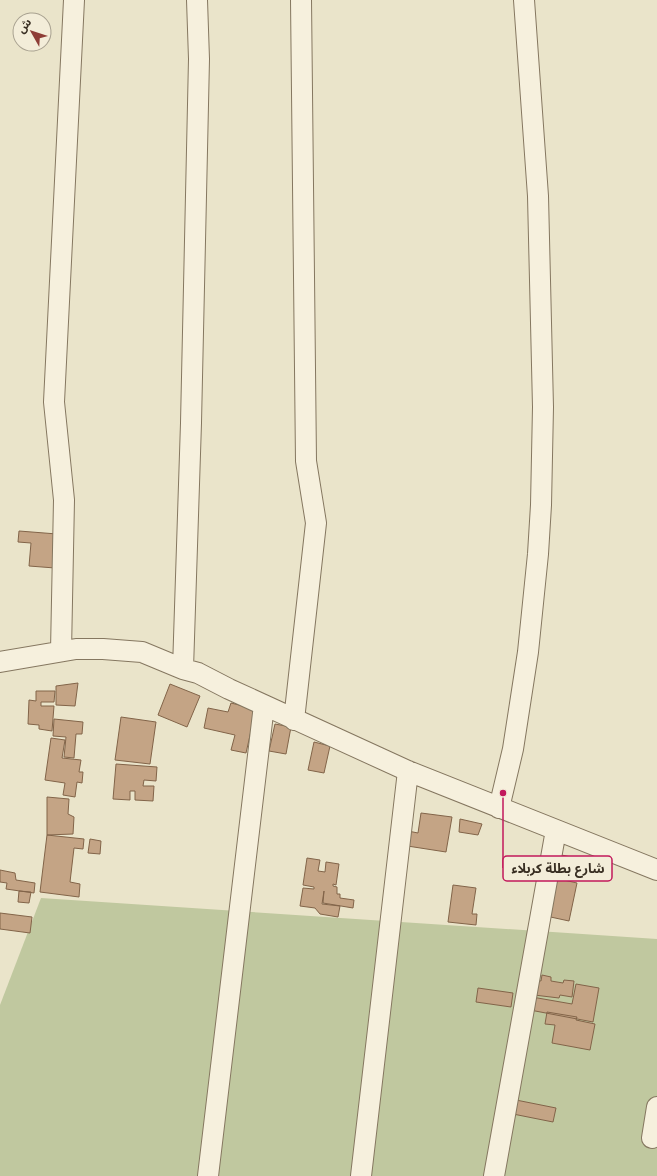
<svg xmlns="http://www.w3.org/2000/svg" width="657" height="1176" viewBox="0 0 657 1176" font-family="'PT Serif','Noto Sans Arabic',serif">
	<rect width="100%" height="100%" fill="#eae4ca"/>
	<!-- green -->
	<path fill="#c0c89f" d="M41,898L657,939V1176H0V1005Z"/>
	<!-- building -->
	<path fill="#c4a485" stroke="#826449" d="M19,531L57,534L55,568L29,566L31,543L18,542Z
		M78,683L75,706L56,705V686Z
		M170,684L200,696L187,727L158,715Z
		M36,691H55L54,702H41V706H54L52,731L39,729V725L28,724L29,700L36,701Z
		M231,703L256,709L246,753L231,750L235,735L204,728L208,708L228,712Z
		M121,717L156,722L150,764L115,760Z
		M54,719L83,722L82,734H76L74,758L64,757L66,737L53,736Z
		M275,724L291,727L286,754L269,751Z
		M51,738L65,740L62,758L81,760L79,772H83L82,783L77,782L75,797L63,795L65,783L45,780Z
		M314,742L330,746L324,773L308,770Z
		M116,764L157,767L156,781L144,780L143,786H154L153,801L135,800V791H130V800L113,799Z
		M47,797L69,799L68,814L74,817L73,834L47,835Z
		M421,813L452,817L446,852L401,845L403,830L418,833Z
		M460,819L482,824L478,835L459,832Z
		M47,835L84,839L83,849L74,848L70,882L80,884L79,897L40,892Z
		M90,839L101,841L100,854L88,853Z
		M557,854L585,860L580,879L552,873Z
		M307,858L320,860L318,871L325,872L326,862L339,864L336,885L333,884V886L337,887V894H340V898L354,900L353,908L323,903L324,891L322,904L340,906L338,917L320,914L315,908L300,906L303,888L314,889V887L303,885Z
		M0,870L15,873L16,880L35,883L34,893L6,889L7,883L0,882Z
		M555,878L577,883L569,921L546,916Z
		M453,885L476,888L472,914H477L476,925L448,922Z
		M19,891L31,892L29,903L18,902Z
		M0,913L32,917L30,933L0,929Z
		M542,975L551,977V981L563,983L564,980L574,981L572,997L560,995L559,998L534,995L536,980L541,981Z
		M576,984L599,988L593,1022L530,1010L532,997L572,1004Z
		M478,988L513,993L511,1007L476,1002Z
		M547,1012L577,1017L576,1020L595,1024L590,1050L552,1043L555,1025L545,1024Z
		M516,1100L556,1108L553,1122L513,1114Z"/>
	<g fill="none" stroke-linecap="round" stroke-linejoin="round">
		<!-- street casing -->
		<g stroke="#857760" stroke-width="22">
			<path id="street" d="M61,651L64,500L54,402L74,0
				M0,662L76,649H103L142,652L183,669L198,673L229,689L408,771L657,870
				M183,669L191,423L199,59L197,0
				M294,720L316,523L306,461L301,0
				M499,808L513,749L528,652L538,554L541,505L543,407L538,196L524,0
				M652,1138L657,1107
				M208,1176L264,705
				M361,1176L408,771
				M494,1176L556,830"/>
		</g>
		<!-- street -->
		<use href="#street" stroke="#f6f0dd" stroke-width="20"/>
	</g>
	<!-- callouts -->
	<path fill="none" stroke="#c2185b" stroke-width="1.5" d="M503 793L503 868"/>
	<circle fill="#c2185b" stroke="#f3edd9" stroke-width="1.5" cx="503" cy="793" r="4"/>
	<rect fill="#f3edd9" stroke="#c2185b" stroke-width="1.5" x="503" y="856" width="109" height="25" rx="4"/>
	<g font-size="13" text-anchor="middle" font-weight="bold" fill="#382e22">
		<text x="558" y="873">شارع بطلة كربلاء</text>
	</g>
	<!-- north arrow -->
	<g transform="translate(32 32) rotate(309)"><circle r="19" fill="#f3edd9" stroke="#a8a190"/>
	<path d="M0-3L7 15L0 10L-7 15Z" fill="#8e3d37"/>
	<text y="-6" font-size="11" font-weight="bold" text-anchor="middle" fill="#382e22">ش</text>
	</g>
</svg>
